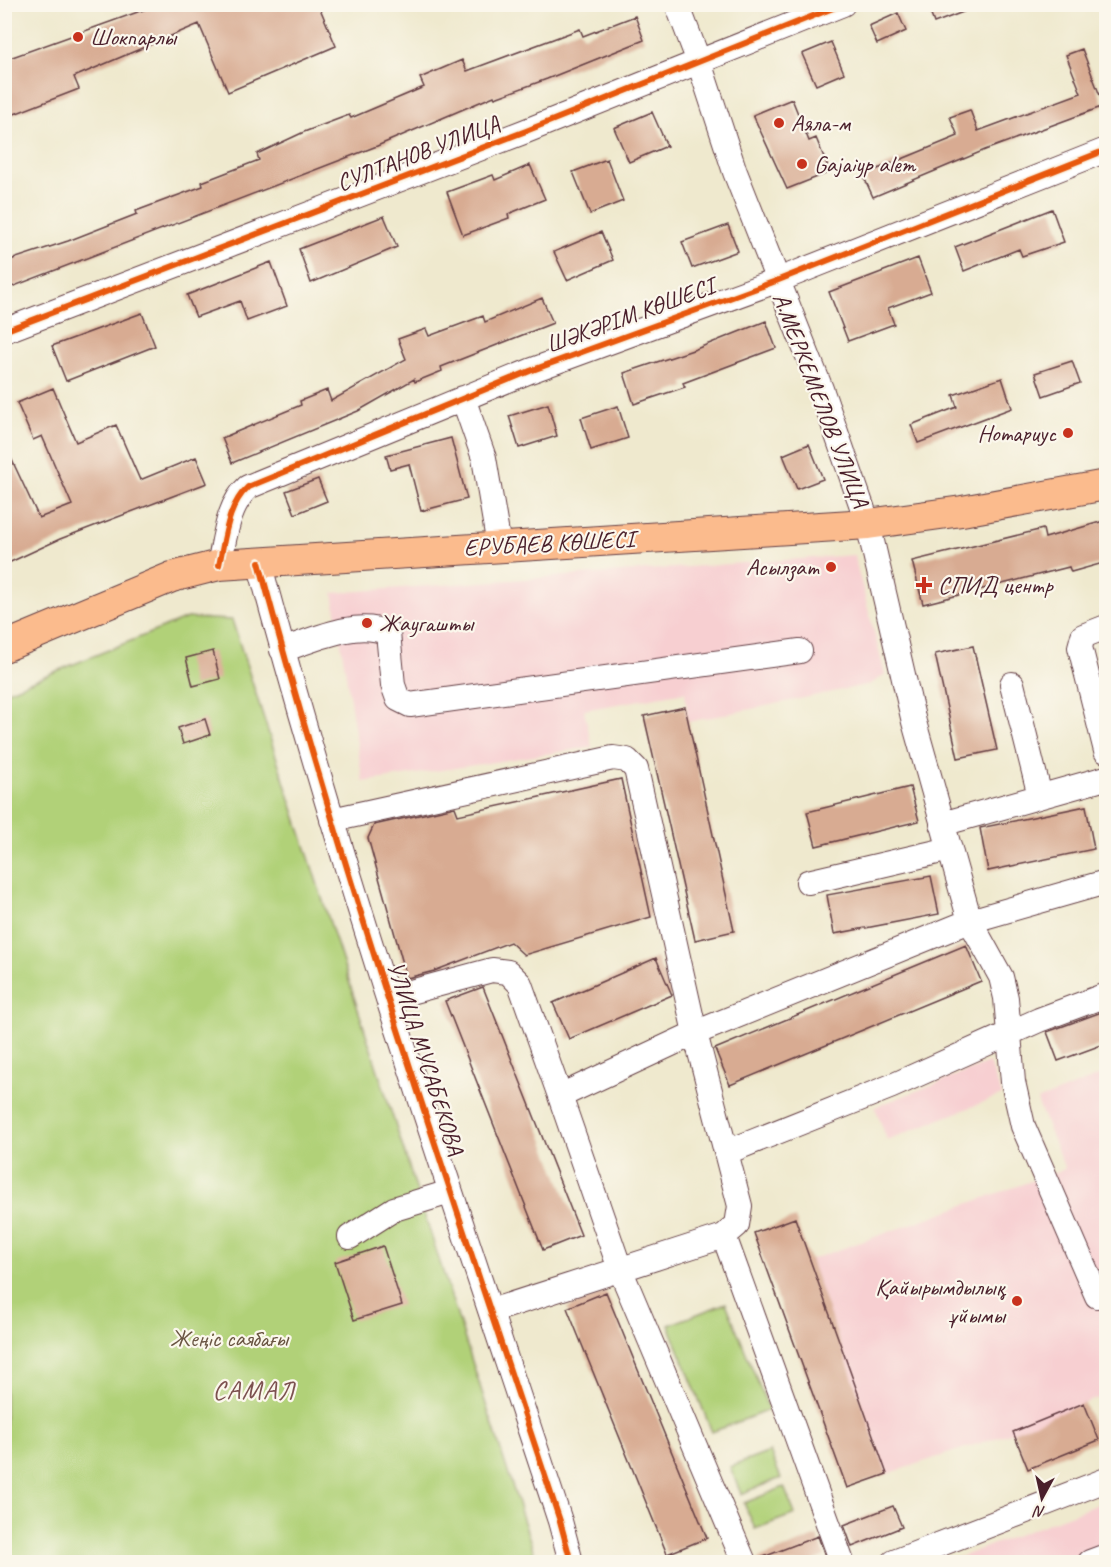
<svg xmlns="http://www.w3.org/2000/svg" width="1111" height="1567" viewBox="0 0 1111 1567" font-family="Caveat,sans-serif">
	<rect width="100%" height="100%" fill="#fbf7ec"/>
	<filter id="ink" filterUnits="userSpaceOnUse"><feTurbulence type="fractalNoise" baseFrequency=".0167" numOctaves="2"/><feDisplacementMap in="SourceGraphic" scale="12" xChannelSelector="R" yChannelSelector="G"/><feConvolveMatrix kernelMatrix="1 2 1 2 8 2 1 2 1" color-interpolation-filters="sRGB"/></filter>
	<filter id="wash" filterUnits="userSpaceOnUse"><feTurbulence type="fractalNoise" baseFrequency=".008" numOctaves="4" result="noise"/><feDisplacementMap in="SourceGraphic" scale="24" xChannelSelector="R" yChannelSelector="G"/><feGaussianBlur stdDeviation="1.35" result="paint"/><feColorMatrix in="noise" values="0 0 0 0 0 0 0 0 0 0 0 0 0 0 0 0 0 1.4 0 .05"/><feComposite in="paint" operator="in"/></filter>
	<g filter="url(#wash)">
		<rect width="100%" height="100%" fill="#efe9ce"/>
		<!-- built -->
		<path fill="#f7cfd1" d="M854,555L885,674L871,684L688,722L685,692L584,710L592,747L363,782L333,593Z
			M989,1063L1002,1095L887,1140L875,1107Z
			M1106,1073V1395L1013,1432L887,1474L810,1260L1065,1169L1037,1101Z
			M1106,1501V1562H947Z"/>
		<!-- green -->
		<path fill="#b1d178" stroke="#7e7852" stroke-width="1.5" d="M187,618L232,620L537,1562H5V692Z
			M726,1303L769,1410L712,1432L669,1325Z
			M770,1452L781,1478L741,1494L730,1467Z
			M784,1487L795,1514L755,1529L744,1503Z"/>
		<g id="blocks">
			<!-- building -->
			<path fill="#d8ab92" d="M160,4H318L336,46L228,92L199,24L74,77L79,89L4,118V60Z
				M927,4H978L979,6L934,23Z
				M898,13L906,31L877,44L869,26Z
				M635,16L644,40L547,79L495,98L494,96L377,146L4,290V262L68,241L137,214L136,211L203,186L202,182L259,160L257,154L304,132L349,115L351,118L424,87L420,78L462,60L467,71L580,29L583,36Z
				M831,42L844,73L816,85L802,54Z
				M1082,49L1104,106L985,150L873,197L863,175L958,136L950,117L970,110L978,131L1081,93L1066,55Z
				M792,99L809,141L816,138L830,172L787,189L753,115Z
				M652,112L667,146L629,162L614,128Z
				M607,159L623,201L590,214L573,172Z
				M530,165L545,199L508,214L509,218L463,235L447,192L493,175L495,180Z
				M1052,209L1064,242L1022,256L1019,249L964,271L955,247Z
				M384,216L397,247L311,283L299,249Z
				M728,225L738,251L692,268L682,242Z
				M601,232L613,260L567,280L554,252Z
				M918,258L931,292L888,308L894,324L848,341L829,292Z
				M271,262L287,306L247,321L240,301L196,317L187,295Z
				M542,298L553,323L441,367L442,371L415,382L414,379L358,411L232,463L222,438L301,405L300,401L327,390L331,401L406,359L398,339L426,329L429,336L483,316L485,322Z
				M142,313L155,346L66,381L52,346Z
				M766,321L776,348L683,383L685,387L634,404L624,373L696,349Z
				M1072,361L1080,383L1043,396L1035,373Z
				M1002,378L1012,408L918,443L911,425L957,407L953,395Z
				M53,388L76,442L116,425L140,480L196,457L207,483L60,539L4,565V443L39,518L72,505L42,436L33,440L17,403Z
				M548,404L557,436L519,448L509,416Z
				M618,406L628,438L591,450L581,418Z
				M451,438L467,499L421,511L409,464L390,469L386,455Z
				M809,444L823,479L797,489L783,455Z
				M318,479L327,501L295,514L286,491Z
				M1107,520V562L1071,572L1069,567L923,604L912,561L1043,529L1045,538Z
				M973,646L997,750L958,758L935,654Z
				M213,651L220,679L193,686L186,658Z
				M685,707L734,931L695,940L644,716Z
				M205,719L210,735L183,744L178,728Z
				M621,779L651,917L524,955L510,942L434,971L407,978L368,838L374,825L455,807L458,815Z
				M910,787L919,821L816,846L807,812Z
				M1086,806L1094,849L988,871L980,828Z
				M931,876L939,914L834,934L827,895Z
				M966,945L981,981L730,1085L715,1049Z
				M656,958L672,995L569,1039L553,1003Z
				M483,987L581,1235L543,1250L445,1001Z
				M1107,1010V1043L1058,1061L1047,1032Z
				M795,1218L887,1474L847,1488L754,1233Z
				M383,1246L402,1305L354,1320L335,1262Z
				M606,1292L707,1538L667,1554L567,1308Z
				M1084,1403L1099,1440L1028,1469L1013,1432Z
				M893,1506L902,1527L852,1547L844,1525Z
				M818,1536L825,1556L809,1563H758V1559Z"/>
		</g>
	</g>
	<g filter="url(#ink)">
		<use href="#blocks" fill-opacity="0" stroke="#633d43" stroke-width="1.5"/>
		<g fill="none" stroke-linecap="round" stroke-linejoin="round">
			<!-- minor casing -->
			<g stroke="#633d43" stroke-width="26">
				<path id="minor" d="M677,4L699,62L735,172L821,389L868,524L914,722L970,921L1001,977L1006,998L1013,1082L1023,1126L1097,1296
					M4,331L526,131L843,4
					M463,398L484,458L499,546
					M259,562C345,886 455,1203 560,1521L571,1562
					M219,565C225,539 227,506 248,487L530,371L776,281L1106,150
					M1106,627L1083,636L1080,647L1106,751
					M282,650C314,640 355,619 388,633L393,685L398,699L410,705L800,651
					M1012,684L1040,796
					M332,820L613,758L627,760L636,769L695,1033L740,1206L737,1225L724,1236L491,1311
					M942,824L1106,778
					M808,882L950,849
					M388,998L492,970L508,972L520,984L560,1096L695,1033L970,921L1106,882
					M560,1096L620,1269L744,1562
					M727,1152L892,1086L1039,1020L1106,995
					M724,1236L842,1562
					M350,1237L394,1209L450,1192
					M894,1562L1106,1480
					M1090,1562L1106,1556"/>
			</g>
			<!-- major casing -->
			<g stroke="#633d43" stroke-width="32">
				<path id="major" d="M4,647L172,577L219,565L868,524L962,511L1106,485"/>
			</g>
			<!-- minor -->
			<use href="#minor" stroke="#fff" stroke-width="24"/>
			<!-- major -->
			<use href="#major" stroke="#fbbb8d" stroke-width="30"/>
			<!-- cycleway casing -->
			<g stroke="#fbf7ec" stroke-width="10">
				<path id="cycleway" d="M4,331L526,131L843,4
					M259,562C345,886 455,1203 560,1521L571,1562
					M219,565C225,539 227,506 248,487L530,371L776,281L1106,150"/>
			</g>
			<!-- cycleway -->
			<use href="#cycleway" stroke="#e8590c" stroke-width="6"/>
		</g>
	</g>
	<!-- markers -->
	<g fill="#c8321e" stroke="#fbf7ec" stroke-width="2">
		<circle cx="78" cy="37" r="6"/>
		<circle cx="779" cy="123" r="6"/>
		<circle cx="802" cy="164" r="6"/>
		<circle cx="1068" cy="433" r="6"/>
		<circle cx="831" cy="567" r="6"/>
		<path d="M921 576h6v6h6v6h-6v6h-6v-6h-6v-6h6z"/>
		<circle cx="367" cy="623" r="6"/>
		<circle cx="1017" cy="1301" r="6"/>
	</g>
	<g text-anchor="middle" stroke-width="4.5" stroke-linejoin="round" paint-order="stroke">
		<!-- poi labels -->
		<g font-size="24" fill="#4a1f2b" stroke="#fbf7ec" text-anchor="start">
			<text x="90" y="45">Шокпарлы</text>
			<text x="791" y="131">Аяла-м</text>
			<text x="814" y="172">Gajaiyp alem</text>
			<text x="1056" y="441" text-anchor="end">Нотариус</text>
			<text x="819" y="575" text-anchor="end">Асылзат</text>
			<text x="938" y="593">СПИД центр</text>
			<text x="379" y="631">Жаугашты</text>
			<text x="1005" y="1295" text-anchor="end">Қайырымдылық<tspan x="1005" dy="28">ұйымы</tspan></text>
		</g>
		<!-- street labels -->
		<g font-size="24" fill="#4a1f2b" stroke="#fbf7ec">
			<text transform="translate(418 153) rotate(-21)" y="8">СУЛТАНОВ УЛИЦА</text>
			<text transform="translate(630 315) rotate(-20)" y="8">ШӘКӘРІМ КӨШЕСІ</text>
			<text transform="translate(821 400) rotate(69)" y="8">А.МЕРКЕМЕЛОВ УЛИЦА</text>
			<text transform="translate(549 543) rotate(-3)" y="8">ЕРУБАЕВ КӨШЕСІ</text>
			<text transform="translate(426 1058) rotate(72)" y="8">УЛИЦА МУСАБЕКОВА</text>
		</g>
		<!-- park labels -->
		<g font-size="24" fill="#695442" stroke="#fbf7ec">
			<text x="229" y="1346">Жеңіс саябағы</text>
		</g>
		<!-- quarter labels -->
		<g font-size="27" letter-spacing="1.5" fill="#7c504f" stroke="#fbf7ec">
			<text x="254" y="1399">САМАЛ</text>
		</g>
	</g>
	<!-- margin -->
	<rect width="1111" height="1567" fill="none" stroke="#fbf7ec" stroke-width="24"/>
	<!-- north arrow -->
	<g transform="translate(1042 1498) rotate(188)" stroke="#fbf7ec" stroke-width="4.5" paint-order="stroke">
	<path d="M0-4.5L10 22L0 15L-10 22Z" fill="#4a1f2b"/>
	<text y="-9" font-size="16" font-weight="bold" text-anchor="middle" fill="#4a1f2b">N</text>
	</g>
</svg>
